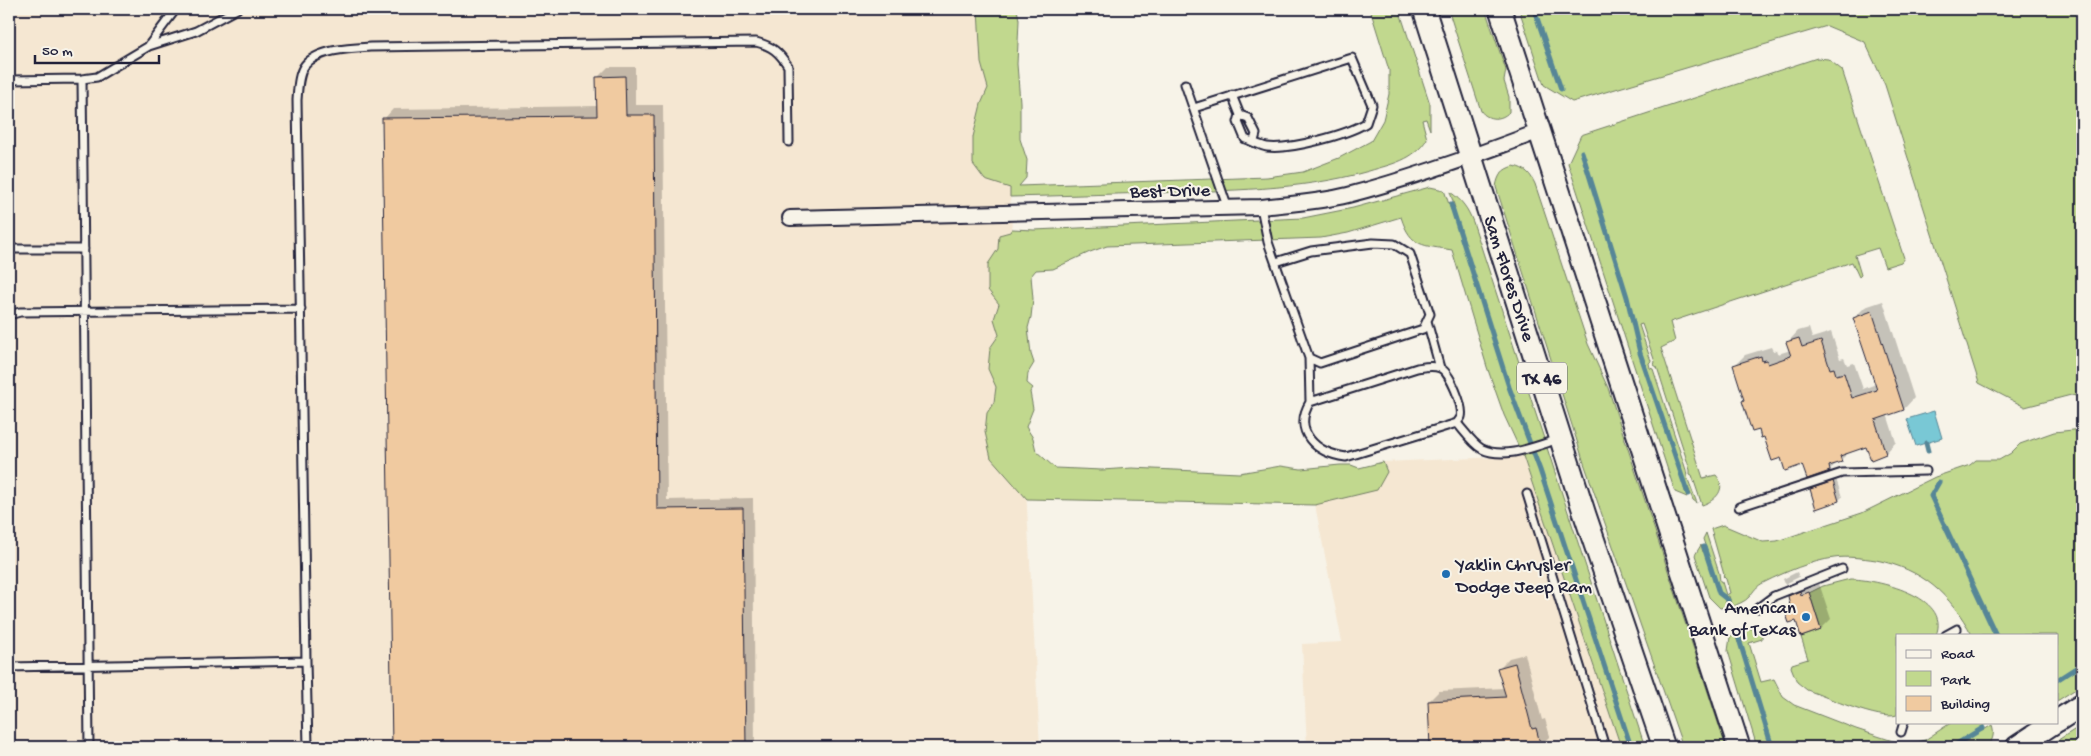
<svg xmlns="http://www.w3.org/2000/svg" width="2091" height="756" viewBox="0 0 2091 756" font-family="'Gochi Hand',sans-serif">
	<rect width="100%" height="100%" fill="#f7f3e8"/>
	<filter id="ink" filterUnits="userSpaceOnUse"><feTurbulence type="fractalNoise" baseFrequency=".02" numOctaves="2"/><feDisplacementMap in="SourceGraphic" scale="10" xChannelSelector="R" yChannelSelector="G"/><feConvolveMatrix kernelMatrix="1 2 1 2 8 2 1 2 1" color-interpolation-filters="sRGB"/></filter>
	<g filter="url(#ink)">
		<!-- built -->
		<path fill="#f5e7d2" d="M9,9H1000L1040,747H9Z
			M1523,456L1621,747H1307L1302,644L1342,642L1315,505L1383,462Z"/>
		<!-- green -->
		<path fill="#c1d88e" stroke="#727d64" d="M978,9H1017L1019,20L1017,64L1020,102V139L1027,160L1026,178L1019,186L1267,177L1303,172L1339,158L1371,141L1383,120L1389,94V70L1370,9H1399L1430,104V130L1426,119L1422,120L1427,139C1414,160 1392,164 1369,171C1299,191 1227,190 1155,193C1106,194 1058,196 1010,197V188L985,180L973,164V137L981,104L988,88L981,63Z
			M1448,9H1485L1506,70L1504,81L1509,97V112C1501,121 1487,120 1481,111Z
			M1519,9H2082V397L2071,395L2025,407L1979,383L1885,85L1865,42L1827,26L1572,102L1544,85Z
			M1817,58L1828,59L1842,70L1904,258L1901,262L1885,267L1878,248L1855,255L1861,275L1859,277L1852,262L1670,322L1675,341L1661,348L1703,478L1716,475C1728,489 1715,501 1702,505L1692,475L1690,474V470L1657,367L1654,365L1655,362L1642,324L1639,325L1651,361L1649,363L1650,368L1653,369L1686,470L1687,477L1697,503L1693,500L1688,487L1684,488L1687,497L1675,492L1568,163L1581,135Z
			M1514,166C1526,169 1530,173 1535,184L1588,344L1608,388L1726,747H1683L1584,463L1496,187C1498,175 1502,169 1514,166Z
			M1430,187L1444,190L1451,210L1455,208L1450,192C1462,200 1468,209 1473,222L1645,747H1621L1523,456L1504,415L1487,367L1452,250C1423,245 1411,248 1401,217L1348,233L1321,238L1107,246L1090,252L1053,269L1036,270L1031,276L1033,299L1031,317L1028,328L1031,354L1034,363L1028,373L1027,383L1033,388L1030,392L1033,409L1026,427L1033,438L1036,451L1055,468L1102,470L1132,468L1239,473L1281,466L1301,469L1340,465H1351L1359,468L1383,462L1387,472L1377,490L1315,505L1027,499L991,458L985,432L987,413L994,402L996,387L988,369L990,348L999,335L994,319L999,304L988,290V264L998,249L999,235L1010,232L1012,229L1034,230L1303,218L1353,208Z
			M2082,429V685L2057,701V635H1972C1950,594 1922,569 1876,560C1862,558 1847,556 1834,558C1811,561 1785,572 1765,582C1756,586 1754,591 1749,597C1745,602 1737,604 1732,607L1729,596L1724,598L1727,607L1720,608L1709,597L1695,555L1701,545L1703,552L1707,551L1703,539L1706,533L1719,573L1720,581L1722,582L1726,595L1730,593L1726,579L1723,576L1724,575L1711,529L1723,525L1763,542L1777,541L1862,513L1935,477L1970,465L1976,460H1999L2011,453L2020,444L2054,432Z
			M1850,579C1875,579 1952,596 1936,635H1897V715C1879,721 1827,697 1807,690L1797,682L1791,667L1792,664L1808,659L1801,637L1821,630L1809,593L1823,586Z
			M1748,628L1758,630L1762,636V639L1749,643L1761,682L1774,679L1783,697L1794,705L1856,729L1899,743L1917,742L1925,740L1952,722H1988L1980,728L1982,731L1992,725C1995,733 1993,742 1986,747H1757L1728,651L1730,637L1735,633L1738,643L1743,641L1739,631Z
			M2082,725V747H2047Z"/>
		<!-- water -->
		<path fill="#79c8d5" stroke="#568697" d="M1934,411L1942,438L1916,446L1907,419Z"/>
		<!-- shadow -->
		<path fill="#0003" d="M608,67H635V105H663L667,500L753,498L755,747H393L384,119L393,109L598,106V77Z
			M1883,301L1914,398L1904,409L1887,414L1896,442L1886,453L1871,458L1867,445L1852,450L1829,470L1781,456L1759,428L1743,401L1745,398L1735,365L1745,355L1771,347L1773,351L1777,350L1778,354L1791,350L1788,342L1798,331L1809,328L1812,338L1831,332L1840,359L1844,358L1847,365L1854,363L1863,389L1876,384L1854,318L1865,307Z
			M1836,479L1842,497L1839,500L1817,507L1811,490L1814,487Z
			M1797,572L1799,577L1785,584L1783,579Z
			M1810,582L1811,586L1819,583L1831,619L1821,629L1802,635L1796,619L1785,609L1791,603L1789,597L1799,587Z
			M1525,654L1542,720L1545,719L1550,736L1540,746L1536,747H1431L1429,701L1439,691L1505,688L1499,668L1509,658Z"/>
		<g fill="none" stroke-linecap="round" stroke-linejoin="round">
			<!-- stream -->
			<path stroke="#568697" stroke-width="5" d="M1534,9L1561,89
				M1582,152L1627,297L1640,353L1688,494
				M1451,204L1509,387L1540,470L1631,747
				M1926,443L1928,451
				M1939,482L1931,496L1996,635
				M1704,547L1719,593L1728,600
				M1739,639L1772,747
				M2057,680L2082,664
				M1952,747L1983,728"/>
		</g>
		<!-- building -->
		<path fill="#f0caa0" stroke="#22223b" d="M625,76L626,115H654L657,509L743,508L746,747H392L382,118L597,116L596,77Z
			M1872,311L1904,410L1875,420L1886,454L1871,460L1866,447L1840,456L1842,462L1829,466L1830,471L1807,479L1802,465L1785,471L1781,458L1772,461L1764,437L1761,438L1759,430L1752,432L1742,401L1744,400L1733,365L1761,356L1762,361L1766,360L1768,364L1791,356L1786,342L1799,338L1802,347L1821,341L1830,369L1834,368L1836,375L1844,373L1852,398L1877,390L1853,318Z
			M1833,481L1839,501L1816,509L1810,489Z
			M1800,591L1801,595L1809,592L1821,630L1801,637L1796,621L1789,623L1784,608L1790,606L1788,596Z
			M1515,663L1532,729L1536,728L1541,747H1430L1428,701L1506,697L1497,668Z"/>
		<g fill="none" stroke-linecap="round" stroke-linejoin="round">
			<!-- service casing -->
			<g stroke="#22223b" stroke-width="11">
				<path id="service" d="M149,45L176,9
					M82,79L97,77L149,46L196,31L237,9
					M9,80L82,79L89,747
					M1185,84L1227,206
					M1232,95L1240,115L1248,118L1256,134L1254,141
					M1194,108L1352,58L1372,105L1366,123C1346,135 1290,150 1267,147C1260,146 1252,141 1245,139L1238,122L1240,115
					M1261,207L1268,242L1309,358L1320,363L1423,329L1430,314L1410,254L1394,244L1373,243L1311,251L1276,262
					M9,249H84
					M9,315L20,312L301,309
					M1427,321L1440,368
					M1309,358L1310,402
					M1457,423C1458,421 1460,419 1461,417C1464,407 1450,372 1440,368C1433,365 1424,367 1417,368L1310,402C1292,432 1316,453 1346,457L1457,423C1464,431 1473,444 1482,449C1505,460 1536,446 1559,439
					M1527,494L1605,747
					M1739,507L1842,473L1926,471
					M1758,608L1774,596L1842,569
					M1946,635L1957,629
					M306,661L308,747
					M9,667L306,661L297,100C298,89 298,74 305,65C318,49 352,48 370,47L756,42C772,46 779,52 788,66L789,142
					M1901,732L1904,722"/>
			</g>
			<!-- minor casing -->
			<g stroke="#22223b" stroke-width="18">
				<path id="minor" d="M790,218L1261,207C1289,204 1320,202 1348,195C1413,178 1477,155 1540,131"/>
			</g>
			<!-- primary casing -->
			<g stroke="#22223b" stroke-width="25">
				<path id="primary" d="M1424,9L1585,515L1664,747
					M1500,9L1739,747
					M2057,721L2082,705
					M2017,747L2055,722"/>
			</g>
			<!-- service -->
			<use href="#service" stroke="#f7f3e8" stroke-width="7"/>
			<!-- minor -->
			<use href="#minor" stroke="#f7f3e8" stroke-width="14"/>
			<!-- primary -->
			<use href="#primary" stroke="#f7f3e8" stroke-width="21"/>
		</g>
	</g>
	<!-- markers -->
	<g fill="#1f6fb2" stroke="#f7f3e8" stroke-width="2">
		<circle cx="1446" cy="574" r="5"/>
		<circle cx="1806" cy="617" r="5"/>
	</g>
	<g text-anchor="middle" stroke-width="4" stroke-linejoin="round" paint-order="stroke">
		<!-- shield labels -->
		<rect fill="#f7f3e8" stroke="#62616f" stroke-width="1" x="1517" y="362.5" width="50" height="31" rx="4"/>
		<g font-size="18" font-weight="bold" fill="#22223b">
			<text x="1542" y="384">TX 46</text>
		</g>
		<!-- street labels -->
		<g font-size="19" fill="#22223b" stroke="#f7f3e8">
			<text transform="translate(1170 189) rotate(-1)" y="7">Best Drive</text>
			<text transform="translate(1511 278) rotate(72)" y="7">Sam Flores Drive</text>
		</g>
		<!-- poi labels -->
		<g font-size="19" fill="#22223b" stroke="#f7f3e8" text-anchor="start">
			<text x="1456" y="570">Yaklin Chrysler<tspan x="1456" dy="22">Dodge Jeep Ram</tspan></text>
			<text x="1796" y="613" text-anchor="end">American<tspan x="1796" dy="22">Bank of Texas</tspan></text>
		</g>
	</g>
	<!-- margin -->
	<rect width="2091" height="756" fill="none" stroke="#f7f3e8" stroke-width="30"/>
	<rect x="15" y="15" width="2061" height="726" fill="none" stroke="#22223b" stroke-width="2" filter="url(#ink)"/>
	<!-- legend -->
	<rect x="1896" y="634" width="162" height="90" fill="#f7f3e8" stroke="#a29fa3"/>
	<rect x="1906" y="650" width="25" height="8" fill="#f7f3e8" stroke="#a29fa3"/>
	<text x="1941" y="658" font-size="15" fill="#22223b">Road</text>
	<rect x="1906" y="671" width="25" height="15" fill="#c1d88e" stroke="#a29fa3"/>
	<text x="1941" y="684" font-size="15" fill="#22223b">Park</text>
	<rect x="1906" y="696" width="25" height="15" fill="#f0caa0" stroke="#a29fa3"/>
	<text x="1941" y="708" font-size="15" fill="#22223b">Building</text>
	<!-- scale -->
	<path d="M35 55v8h124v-8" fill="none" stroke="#22223b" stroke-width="2.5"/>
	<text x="42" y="55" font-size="15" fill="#22223b" stroke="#f7f3e8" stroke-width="4" paint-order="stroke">50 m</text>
</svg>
